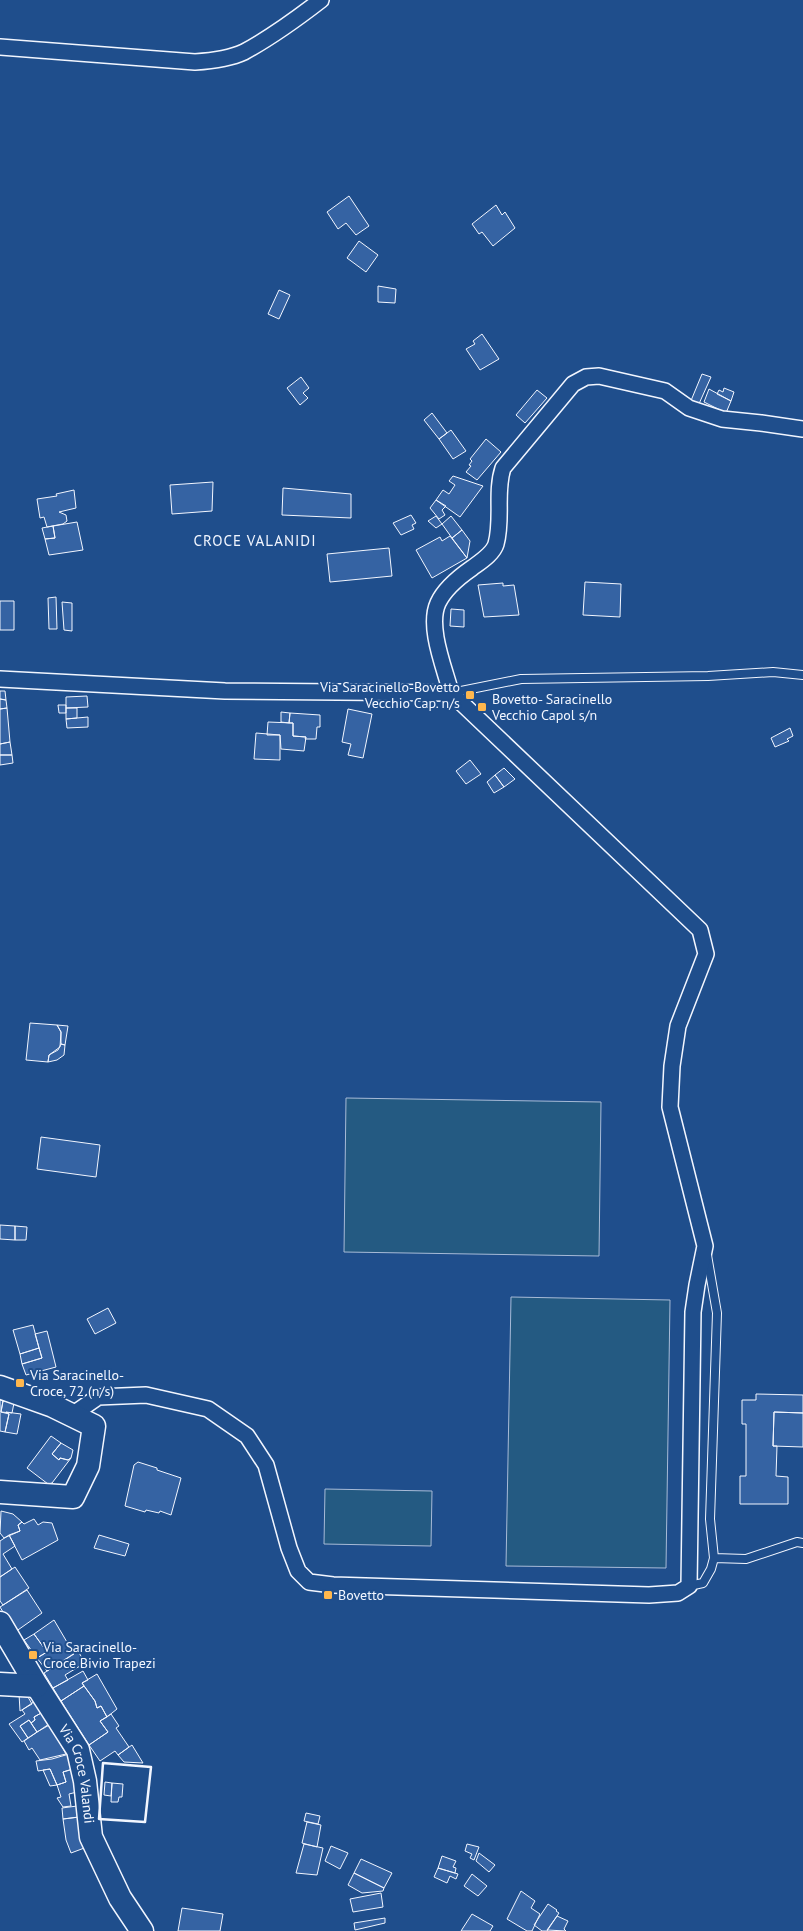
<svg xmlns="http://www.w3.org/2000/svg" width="803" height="1931" viewBox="0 0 803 1931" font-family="'PT Sans',sans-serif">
	<rect width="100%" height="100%" fill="#1f4e8c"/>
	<!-- green -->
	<path fill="#245a82" stroke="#a8bbd7" d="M346,1098L601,1102L599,1256L344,1252Z
		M511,1297L670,1300L666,1568L506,1566Z
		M325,1489L432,1491L431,1546L324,1544Z"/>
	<!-- building -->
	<path fill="#3563a3" stroke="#f2f6ff" d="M349,196L369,226L356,235L346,223L338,229L327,212Z
		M496,205L502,215L505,212L515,228L493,246L482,232L479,234L472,224Z
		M359,241L378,255L366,272L347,258Z
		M378,286L396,289L395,303L378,302Z
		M279,290L290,295L279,319L268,314Z
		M482,334L499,359L480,370L466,349L475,344L473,341Z
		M702,374L711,377L698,406L690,403Z
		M301,377L309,388L303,393L308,398L300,405L287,388Z
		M724,388L734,392L731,401L717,394L719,390L723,392Z
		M709,389L731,401L726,413L704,402Z
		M537,390L547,398L525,423L516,415Z
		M432,413L447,433L439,439L424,420Z
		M451,430L466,451L453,459L439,439Z
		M486,439L501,452L477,480L466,472L471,466L469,465L472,461L470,459Z
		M453,476L483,486L460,517L436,500L443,490L449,494L455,485L449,481Z
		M213,482L212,511L172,514L170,485Z
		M283,488L351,494V518L282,515Z
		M74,490L76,508L59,512L66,515L67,521L63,524L47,527L44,517L40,518L37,499L57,496L56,494Z
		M436,500L446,506L442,510L445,515L439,519L430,508Z
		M411,515L416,523L412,525L414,529L401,535L393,523Z
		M436,516L442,524L436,528L428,521Z
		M451,516L462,530L452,538L442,524Z
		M77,522L83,550L49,555L45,539L55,538L53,526Z
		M53,526L55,538L45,539L42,528Z
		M462,530L470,541L467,558L452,538Z
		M450,536L467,558L432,578L416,550L440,537L442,541Z
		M389,548L392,576L330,582L327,554Z
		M585,582L621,584L620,617L583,615Z
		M503,583V586L514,585L519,615L484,617L478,585Z
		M56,597L57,629H49L48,598Z
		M0,601H14V630H0Z
		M62,602L72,603V631L64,630Z
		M451,609L464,610V627L450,626Z
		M0,691H5L6,700L0,699Z
		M87,696L88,707L66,708V697Z
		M0,699L6,700L7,708L0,709Z
		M58,705H66V713H59Z
		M7,708L10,742L0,744V709Z
		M66,708H77V718L66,719Z
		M348,709L372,714L363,758L348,755L351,744L342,742Z
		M281,712L290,713L289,723L281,722Z
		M290,713L320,715V727H317L316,739H305L306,737L293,736V723H289Z
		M88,717V727L67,728L66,719Z
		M268,722L293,723V736L306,737L304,751L281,749L280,735H267Z
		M790,728L793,736L787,739L789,741L775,747L771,738Z
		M256,733L280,735V760L254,759Z
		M10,742L12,755H0V744Z
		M0,755H12L13,763L0,765Z
		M470,760L481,774L466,784L456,771Z
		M504,768L515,779L504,787L495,775Z
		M495,775L504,787L494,793L487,782Z
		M30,1023L57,1025L61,1032L60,1047L49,1055L48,1062L26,1060Z
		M57,1025L68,1026L65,1045L61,1044V1032Z
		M61,1044L65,1045L64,1055L57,1060L48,1062L49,1055L58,1050Z
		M41,1137L100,1145L96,1177L37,1169Z
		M0,1225L15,1226V1240L0,1239Z
		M15,1226L27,1227L26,1240H15Z
		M108,1308L116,1323L95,1334L87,1319Z
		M33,1325L39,1348L20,1354L13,1330Z
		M47,1331L56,1367L26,1375L22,1364L42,1358L35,1334Z
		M39,1348L42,1358L22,1364L20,1354Z
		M756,1394L803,1395V1413L774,1412L773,1446H777L776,1476L788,1477V1504H740V1476H746V1424H742V1400H756Z
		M0,1400L3,1401L1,1412L9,1414L5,1432L0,1431Z
		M3,1401L14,1403L12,1413L1,1412Z
		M6,1412L21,1414L17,1434L5,1432L9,1414Z
		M774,1412L803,1413V1447L773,1446Z
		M51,1436L61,1443L52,1454L59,1460L60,1458L68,1460L71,1458L52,1483L48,1484L27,1468Z
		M61,1443L73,1450L71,1458L68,1460L60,1458L59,1460L52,1454Z
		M138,1462L157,1468V1470L181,1478L171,1515L160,1511L159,1513L146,1510L145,1512L125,1506L134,1465Z
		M1,1511L13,1514L22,1522L18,1525L20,1531L4,1538L0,1533Z
		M34,1519L38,1525L43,1522L52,1523L58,1540L22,1560L9,1535L20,1531L18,1525L22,1522L24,1524Z
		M9,1535L15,1546L3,1554L12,1569L0,1577V1541Z
		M99,1535L129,1544L125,1556L94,1548Z
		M15,1567L29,1588L3,1605L0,1601V1577Z
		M27,1590L42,1613L15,1632L0,1607Z
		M54,1620L74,1654L47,1671L37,1658L47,1652L34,1634Z
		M34,1634L47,1652L37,1658L24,1640Z
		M78,1651L85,1663L65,1675L68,1680L53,1688L44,1673Z
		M83,1671L88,1680L82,1683L84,1686L61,1701L53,1688Z
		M97,1674L117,1709L107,1717L101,1706L97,1708L95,1701L82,1683Z
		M84,1686L95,1701L97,1708L101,1706L107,1717L100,1721L108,1732L89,1745L61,1701Z
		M19,1694L28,1697L32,1704L20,1711Z
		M35,1701L43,1712L34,1717L35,1720L31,1723L29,1720L20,1726L28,1738L22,1742L9,1724L25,1714L22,1710Z
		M43,1712L51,1724L37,1732L31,1723L35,1720L34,1717Z
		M111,1714L119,1726L116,1728L129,1747L118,1755L115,1751L100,1761L89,1745L108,1732L100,1721Z
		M29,1720L37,1732L28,1738L20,1726Z
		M49,1724L66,1754L40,1760L32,1748L29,1750L24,1741Z
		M132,1745L143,1763L124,1762L118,1755Z
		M69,1754L73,1769L63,1772L66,1782L57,1785L50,1769L38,1771L36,1761L52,1759Z
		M50,1769L57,1785L50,1786L43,1770Z
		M73,1769L77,1792L69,1794L71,1806L63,1807L57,1798L61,1797L57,1785L66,1782L63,1772Z
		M105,1782L112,1783L111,1796L104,1795Z
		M112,1783L123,1784L122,1797H119L118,1802H111Z
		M77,1806L79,1817L63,1819L62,1808Z
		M306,1813L320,1816L318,1824L304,1821Z
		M79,1817L87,1847L71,1853L66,1840L63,1819Z
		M307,1822L321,1825L317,1847L302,1843Z
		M304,1844L323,1848L317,1875L296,1873Z
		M467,1844L479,1847L474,1860L470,1858L472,1854L465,1851Z
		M331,1846L348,1853L340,1869L325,1861Z
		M479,1853L495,1865L489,1872L476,1861Z
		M442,1856L456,1861L453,1867L456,1868L455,1873L438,1868Z
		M361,1859L392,1873L384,1888L354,1873Z
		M438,1868L458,1874L456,1879L450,1876L447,1883L434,1877Z
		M354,1873L384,1888L383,1891L362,1893L348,1885Z
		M472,1874L487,1886L478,1896L464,1886Z
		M521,1891L535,1901L531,1908L540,1914L532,1931H527L507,1919Z
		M381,1893L383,1907L353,1912L350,1899Z
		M548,1904L557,1910L556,1911L559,1913L547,1931H542L534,1925Z
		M182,1908L223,1914L220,1931H178Z
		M472,1914L493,1926L490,1931H461Z
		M557,1916L568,1921L564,1929L566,1931L547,1930Z
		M385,1918V1923L355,1930L354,1923Z"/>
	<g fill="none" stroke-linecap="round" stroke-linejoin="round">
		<!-- lane casing -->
		<g stroke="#f2f6ff" stroke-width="10">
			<path id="lane" d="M451,693L521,679L708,676L773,672L803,675
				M707,1255L717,1313L710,1519L714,1558
				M689,1586L703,1583L711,1569L714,1558L746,1559L797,1542L803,1543"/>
		</g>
		<!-- street casing -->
		<g stroke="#f2f6ff" stroke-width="18">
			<path id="street" d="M0,47L195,62C211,61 229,59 244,52C268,39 299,17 321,0
				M0,679L225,691L451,693L700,930L706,954L678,1026L672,1066L670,1107L705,1246L697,1285L693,1312L689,1586L678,1593L649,1595L333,1585L309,1582L298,1571L289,1548L266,1465L247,1436L208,1409L146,1395L98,1397L72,1415
				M451,693C445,669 427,627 438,603C445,588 459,577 472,568C480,562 493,554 496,544C503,519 495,492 503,468L573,384L586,377L599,376L665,391L689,408L722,419L761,423L803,429"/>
		</g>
		<!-- secondary casing -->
		<g stroke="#f2f6ff" stroke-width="25">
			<g id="secondary">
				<path d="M0,1387L53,1406L94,1426L88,1466L73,1497L0,1492"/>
				<path id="s1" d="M0,1623L37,1686L78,1750L85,1781L91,1837L120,1898L142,1931"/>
				<path d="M0,1684L37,1686"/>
			</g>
		</g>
		<!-- lane -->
		<use href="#lane" stroke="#1f4e8c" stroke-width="8"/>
		<!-- street -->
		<use href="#street" stroke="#1f4e8c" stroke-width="15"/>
		<!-- secondary -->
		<use href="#secondary" stroke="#1f4e8c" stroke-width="22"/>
		<!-- wall -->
		<path stroke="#f2f6ff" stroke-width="2.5" d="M103,1763L151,1767L145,1822L99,1819Z"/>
	</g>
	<!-- markers -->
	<g fill="#ffb74d" stroke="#1f4e8c" stroke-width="2">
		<rect x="465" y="690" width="10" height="10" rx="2.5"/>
		<rect x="477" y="702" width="10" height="10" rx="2.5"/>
		<rect x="15" y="1378" width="10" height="10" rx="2.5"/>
		<rect x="323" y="1590" width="10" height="10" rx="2.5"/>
		<rect x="28" y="1650" width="10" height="10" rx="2.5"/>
	</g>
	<g text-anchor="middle" stroke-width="4" stroke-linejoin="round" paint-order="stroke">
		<!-- poi labels -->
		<g font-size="14" fill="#f2f6ff" stroke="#1f4e8c" text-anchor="start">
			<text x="460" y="692" text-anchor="end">Via Saracinello-Bovetto<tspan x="460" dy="16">Vecchio Cap. n/s</tspan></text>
			<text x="492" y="704">Bovetto- Saracinello<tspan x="492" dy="16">Vecchio Capol s/n</tspan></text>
			<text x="30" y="1380">Via Saracinello-<tspan x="30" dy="16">Croce, 72 (n/s)</tspan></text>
			<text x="338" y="1600">Bovetto</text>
			<text x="43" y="1652">Via Saracinello-<tspan x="43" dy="16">Croce Bivio Trapezi</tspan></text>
		</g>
		<!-- street labels -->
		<g font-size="14" fill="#f2f6ff" stroke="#1f4e8c">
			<text dy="5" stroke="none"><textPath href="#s1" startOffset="172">Via Croce Valandi</textPath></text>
		</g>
		<!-- neighbourhood labels -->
		<g font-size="15" letter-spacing="1" fill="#f2f6ff" stroke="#1f4e8c">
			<text x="255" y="546">CROCE VALANIDI</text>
		</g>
	</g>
</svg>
